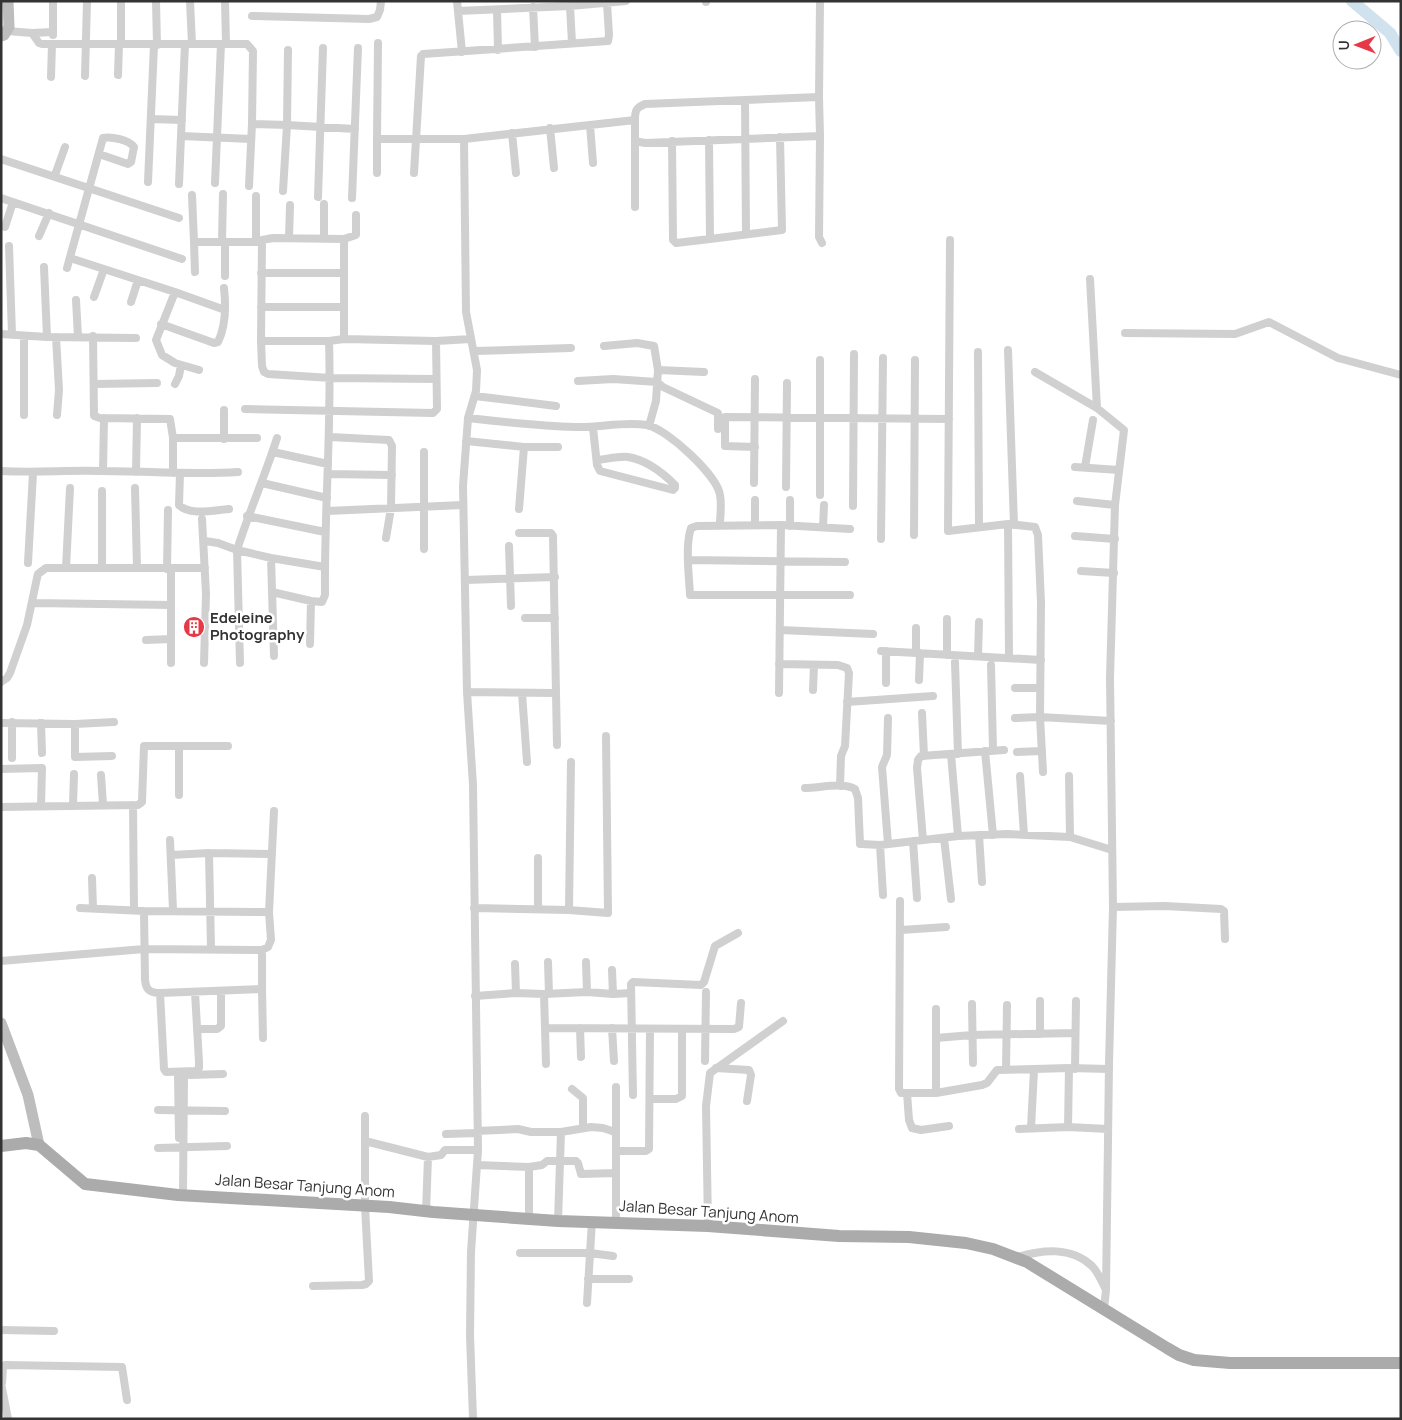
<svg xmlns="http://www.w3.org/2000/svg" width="1402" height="1420" viewBox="0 0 1402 1420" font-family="Manrope,sans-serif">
	<rect width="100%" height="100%" fill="#fff"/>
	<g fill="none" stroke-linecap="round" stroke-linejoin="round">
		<!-- river -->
		<path stroke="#cfe2ee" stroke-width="12" d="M1352,1L1390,33L1401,51"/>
		<!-- street -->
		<path stroke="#d0d0d0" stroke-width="8" d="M53,1V35
			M156,1L157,45
			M190,1L192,44
			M225,1L226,44
			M457,1L462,52
			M706,2V1
			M570,6L572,43
			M533,7L535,47
			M497,10L498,50
			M458,11L570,6L626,1
			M252,16L369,19L377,17L380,10L381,1
			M7,31L32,33L39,43L42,44H247L253,51L252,124L249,186
			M32,33L53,32
			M121,44V1
			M185,44L181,136L251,139
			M118,75L119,44
			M85,76L87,1
			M51,77L52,44
			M819,97L820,1
			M745,101L746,234
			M151,119L182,120
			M635,120C635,110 636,108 645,104L819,97L820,136L645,143L635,141
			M252,124L287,125L355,129
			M590,125L593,163
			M550,128L554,168
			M512,133L516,173
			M820,136L819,237L822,243
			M377,139L378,43
			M709,140L710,239L782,230L780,137
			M672,141L673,240L676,243L710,239
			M1,159L179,218
			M377,173V139H464
			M414,173L421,56L423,54L608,41L609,35L607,3
			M55,175L65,147
			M148,182L154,45
			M215,183L221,44
			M179,184L181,136
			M283,191L287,125L288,50
			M192,195L194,242H225V276
			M256,196V242
			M318,197L323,48
			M1,198L182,259
			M352,198L358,48
			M5,227L13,202
			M39,236L49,213
			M289,238L290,205
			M324,238V204
			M344,239L273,238L262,240L261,341L262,366L264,372L268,374L331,378L436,379
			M950,240L948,531L1008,524L1035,527L1038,535L1041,603L1040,717L1043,772
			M194,242L195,272
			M222,242L223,194
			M225,242H260
			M9,246L12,334
			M70,258L175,292L225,310
			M44,267L47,337
			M67,268L103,138C111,136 129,140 134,147L131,162L128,164L99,154
			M261,273H344
			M1090,279L1097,408
			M175,292L156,340L162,355L175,363L199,370
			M94,297L104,269
			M76,300L78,337
			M131,302L138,280
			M261,307H344
			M161,324L214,343L218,342C226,326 226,306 224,288
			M1125,333L1235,334L1269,322L1338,358L1401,375
			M1,334L47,337L136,338
			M93,336L94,416L100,418L170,419L173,438V473
			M56,337L59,390L57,415
			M344,339V239L356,235V215
			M261,341H329
			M436,341L471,339
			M604,346L637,343L654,346L658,370L656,401L649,426
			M1008,350L1014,525
			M475,351L571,348
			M978,352L979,527
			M820,360V495
			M658,370L704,372
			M1035,372L1097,408L1124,430L1115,505L1110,678L1113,907L1109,1064L1106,1290L1104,1309
			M578,381L613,379L657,382L663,387L718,413V429
			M94,384L157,383
			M175,384L179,376L181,365
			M475,396L556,406
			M245,409L433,413L437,409L436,341L344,339L329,341C332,426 324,510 325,595L322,602L311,601L272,592
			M224,410V439
			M24,415V336
			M468,418C503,422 539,426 575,427C599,428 623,421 647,425C667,429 717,475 720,495C722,504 720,516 720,525
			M593,428L597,465L600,471L673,490L675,488V485C662,472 647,460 628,457C619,456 607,459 597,460
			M330,437L389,440L392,446L391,508L386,538
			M173,438H257
			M277,438C265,476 249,512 237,550L271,558L325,567
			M466,441L524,447H558
			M755,447L725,446V417L949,419
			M273,452L328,464
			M1075,467L1119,470
			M1085,467L1093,420
			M1,471C35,473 67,470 100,471C146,471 192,475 238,472
			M103,471L104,418
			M136,472L137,418
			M180,473L179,505C189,516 215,510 229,509
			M328,474L392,475
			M262,483L327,498
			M754,483L755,379
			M786,487L787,383
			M135,488L137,568
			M102,491V568
			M1077,501L1115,505
			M853,506L854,354
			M519,509L524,447
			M327,511L463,505
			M247,516L325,532
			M202,519L206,594L204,663
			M1008,524L1009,657
			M755,525V500
			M790,526V500
			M823,527L824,505
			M850,529L781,525L697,526L691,528C685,546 689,575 690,595H850
			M519,533H551L553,536L557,745
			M914,535L915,360
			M1075,536L1115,539
			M881,539L883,358
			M204,543L205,541L218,543L237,550L240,663
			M509,546L511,606
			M424,549V452
			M271,558L274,656
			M688,560L845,562
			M28,563L33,473
			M66,568L70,488
			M167,569L168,510
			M171,569V663
			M1081,571L1114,573
			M466,580L555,577
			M32,603L171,605
			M525,618H555
			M947,619V655
			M780,630L873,634
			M146,640L171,639
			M310,644L311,601
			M881,651L1041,660
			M886,651V683
			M916,653V628
			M978,656L979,622
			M955,662L958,754
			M779,664L838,665L847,668L849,673L845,746L841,756L840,786
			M991,665L993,750
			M919,680L920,653
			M1,682L7,678L10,673L27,625L37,578L38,574L46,568H205
			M1015,688H1040
			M813,690L814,665
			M467,692L556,693
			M522,693L527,762
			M779,693L781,525
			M847,702L933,696
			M922,713L924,756
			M1015,718L1040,717L1111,721
			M12,722V758
			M1,723L75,724L114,722
			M41,723L42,753
			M75,724V757L112,756
			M985,751L993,835
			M1017,752L1042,751
			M951,754L958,836
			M1,769L42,768L41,806
			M101,775L103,805
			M1020,776L1024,835
			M1069,776L1070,837
			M805,788C819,788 842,782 855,789L858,798L860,844H862L880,845L958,836L1007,834L1070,837L1112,850
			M179,795V746
			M73,805L74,774
			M133,805L134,910
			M1,807L138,805L142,802L144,746H228
			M979,835L982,882
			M944,838L951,899
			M170,840L173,910
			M923,840L917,768L918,760L921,756L1004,750
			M913,841L917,898
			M888,844L882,767L887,755L888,718
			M880,845L883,895
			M209,853L211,949
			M171,855L209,853L272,854
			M92,878L93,908
			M900,901L899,1089L901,1093H936L982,1085L987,1083L997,1070L1069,1068
			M1113,907L1165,906L1221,909L1224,911L1225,939
			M80,908L144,911L269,912
			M474,908L569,910L608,913L606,736
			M538,909V858
			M569,910L571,762
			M144,911L145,980C146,990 150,993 160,993L262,989V950
			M901,930L946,927
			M1,961L144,949L262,950L268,947L271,940L269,912L274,811
			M548,962L549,994
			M586,962L587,992
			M515,964L516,993
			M612,970L613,994
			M262,989L263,1038
			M160,993L164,1069L166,1072L196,1071L199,1068V1062L195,992
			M544,994L587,992L613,994L631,993
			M475,996L516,993L544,994L545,1028L734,1029L739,1027L741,1003
			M1040,1001V1034
			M972,1004L973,1063
			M936,1009V1093
			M545,1028L546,1064
			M580,1028L581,1057
			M612,1028L614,1061
			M197,1029H217L221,1026V991
			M936,1038L972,1035L1075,1033
			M705,1061L706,992
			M716,1068L749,1070L751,1075L747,1101
			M1006,1069L1007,1005
			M1075,1069L1076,1001
			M190,1075L223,1074
			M178,1076L179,1138
			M572,1089L583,1098V1128
			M907,1093L909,1120L912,1128L921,1130L949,1126
			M633,1095L631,984L633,982L701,985L704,982L715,946L738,933
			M650,1099H676L682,1096V1030
			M158,1110L225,1111
			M1031,1128L1034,1070
			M1019,1129L1068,1127
			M1108,1129L1068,1127L1069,1068L1109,1069
			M477,1131L518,1129L531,1132H561L591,1127L603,1128L615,1132
			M446,1134L477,1133
			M365,1141L428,1157L441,1155L445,1150H478
			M158,1148L227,1146
			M616,1151H646L649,1149L650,1029
			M477,1165L529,1167L542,1165L547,1161H576L578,1163L581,1174L616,1173
			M183,1195L184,1076
			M426,1212L428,1157
			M529,1219V1167
			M558,1221L561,1132
			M616,1222V1087
			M708,1226L706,1106L710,1073L783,1021
			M520,1253H590L613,1256
			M1017,1257C1042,1250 1071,1246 1092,1266C1098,1272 1102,1282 1106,1290
			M588,1279H629
			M313,1286L362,1285L366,1284L369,1281L365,1206V1116
			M587,1303L592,1221
			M1,1330L54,1331
			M1,1383L8,1419
			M2,1383L3,1367L5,1365L122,1367L127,1400
			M473,1419L470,1335L471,1252L478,1150L473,785L467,692L463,486L468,418L476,391L477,370L466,312L464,139L635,120V207"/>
		<!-- secondary -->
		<path stroke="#bdbdbd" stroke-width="11" d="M1,36L4,35L9,27L8,1
			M1,1023L28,1095L39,1145"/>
		<!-- primary -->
		<path stroke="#ababab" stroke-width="12" d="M1,1146L26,1143L39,1145L85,1184L178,1195L389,1207L433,1212L558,1221L708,1226L839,1236L909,1237L966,1243L993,1249L1027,1262L1167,1348L1179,1355L1194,1360L1230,1363H1401"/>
	</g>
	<!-- icons -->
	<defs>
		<g id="building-disc" transform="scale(1.125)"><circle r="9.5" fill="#e63946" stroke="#fff"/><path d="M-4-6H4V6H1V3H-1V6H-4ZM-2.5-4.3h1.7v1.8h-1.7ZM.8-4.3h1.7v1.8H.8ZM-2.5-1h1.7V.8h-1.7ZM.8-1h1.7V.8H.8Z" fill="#fff"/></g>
	</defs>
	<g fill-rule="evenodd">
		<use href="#building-disc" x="194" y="627"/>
	</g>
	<g text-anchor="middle" stroke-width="5" stroke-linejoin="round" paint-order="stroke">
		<!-- poi labels -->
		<g font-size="15" font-weight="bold" fill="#333" stroke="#fff" text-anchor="start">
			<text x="210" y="623">Edeleine<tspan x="210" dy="17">Photography</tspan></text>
		</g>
		<!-- street labels -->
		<g font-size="15" fill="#333" stroke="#fff">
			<text transform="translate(305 1186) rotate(4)" y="5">Jalan Besar Tanjung Anom</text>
			<text transform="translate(709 1212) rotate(4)" y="5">Jalan Besar Tanjung Anom</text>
		</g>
	</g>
	<!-- border -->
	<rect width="1402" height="1420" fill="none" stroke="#333333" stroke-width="5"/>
	<!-- north arrow -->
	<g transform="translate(1357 45) rotate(269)"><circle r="24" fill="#ffffff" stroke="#adadad"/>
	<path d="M0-4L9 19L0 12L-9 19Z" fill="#e63946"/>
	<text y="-8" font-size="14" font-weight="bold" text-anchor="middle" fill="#333333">U</text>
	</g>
</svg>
